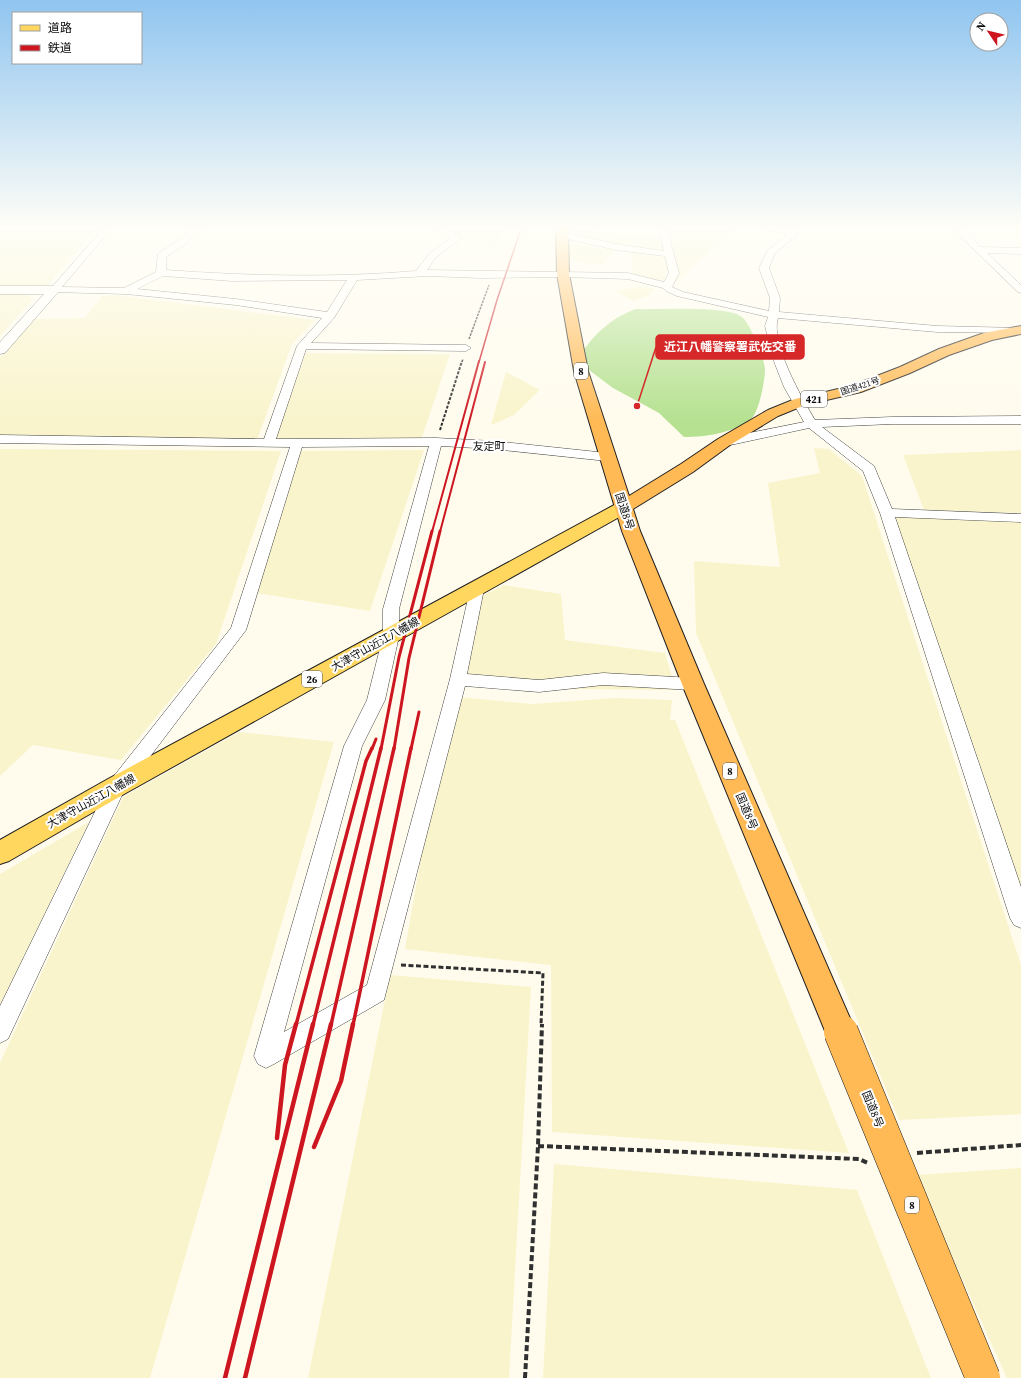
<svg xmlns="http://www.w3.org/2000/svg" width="1021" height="1378" viewBox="0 0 1021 1378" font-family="'Source Serif 4','Noto Sans JP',serif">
	<rect width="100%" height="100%" fill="#fffcee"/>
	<!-- farmland -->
	<path fill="#f9f4cb" d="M0,229H96L46,287L0,288Z
		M433,229H502L495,247L453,238Z
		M666,229H734L676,282H673L676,273L671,235Z
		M580,230L663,239L664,252L606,244L570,235Z
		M568,243L616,250L602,265L568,260Z
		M630,250L664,255L668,268L664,281L632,273Z
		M640,286L656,289L648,296L633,301L614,291Z
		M0,294H23L30,296L32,300L0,336Z
		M114,295L315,320L292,344L257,440L0,437V357L34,319L85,318L102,296Z
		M305,353L450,354L420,443L275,442Z
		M506,372L540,390L514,415L491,425Z
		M814,448L829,449L862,476L1021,965V1114L899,1120L696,633L694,561L780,567L768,483L820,473Z
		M0,449L281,451L216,644L121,760L33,745L0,776Z
		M424,450L370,611L256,593L299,451Z
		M1021,450V513L924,510L903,455Z
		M893,514L1021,522V887Z
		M504,585L561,594L565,640L665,653L676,690L574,689L529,692L456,684L470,602Z
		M459,697L532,704L616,698L672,700L670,720H675L849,1153L552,1132L551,965L405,949L446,714Z
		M239,732L334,742L150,1378H0V1063L123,797Z
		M89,822L0,1005V874Z
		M390,975L531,987L509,1378H308Z
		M554,1164L857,1190L931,1378H543Z
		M1021,1168V1378H1007L915,1175Z"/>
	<!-- forest -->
	<path fill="#b5e190" d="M636,309C658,310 727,305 742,317C750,323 765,359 765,370C765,380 759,413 751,419C733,433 706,437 684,437L659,413L613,388L585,367L581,355C592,335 614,316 636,309Z"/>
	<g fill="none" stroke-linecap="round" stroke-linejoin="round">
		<!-- minor casing -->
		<g stroke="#414141" stroke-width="1">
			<path id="minor" d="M103,229H111L62,287L124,288L156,272L158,254L181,239L192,229H201L187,243L166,257V270C249,276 333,278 416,271L430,253L451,238L432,229H443L462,238L436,257L427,270L628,273L664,282L669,273L665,256L616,250L559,237L558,235L562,232L616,244L664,251L659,229H667L679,273L672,287L683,292L769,311L770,298L759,268L768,250L788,234L770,231L769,229H795L797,235L775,253L769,268L780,298L779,312L937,326L1020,328L1021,330L1016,333L937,332L778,318C770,343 802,398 815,420L892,417L1021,416V424H892L822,427L874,466L892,509L1021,514V522L895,517L1021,887V928L1014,925L1010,918L880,513L863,471L809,428L735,444L724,446L718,442L724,438L804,422L784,387L773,359L765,326L768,317L677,296L666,291L663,288L628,279L563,277L481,278L428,276L357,280L334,318L311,343L466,345L471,348L466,351L306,349L276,439L436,438L493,441L607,453L613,457L607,461L493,449L441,446L399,609V636L385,700L362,746L284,1032L367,985L450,679L471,585L476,584L481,585L484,589L467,674L539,680L603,673L693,678L699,680L701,684L699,688L693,690L603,685L539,692L465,686L384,1000L274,1064L266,1068L258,1064L254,1056L344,746L367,700L383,636V609L429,446L302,447L246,630L124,791L8,1039L0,1043V1006L110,781L231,628L290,447L0,443V435L264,439L297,346L322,318L236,305L126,294L51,292L49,290L51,288ZM163,276L232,281L347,280L327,312L236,299L137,289Z
				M953,229H962L981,247L1021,248V254L987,253L1021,285V293L1018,292Z"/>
		</g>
		<!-- tertiary casing -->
		<g stroke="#414141" stroke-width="1">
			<path id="tertiary" d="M0,286H54L60,290L5,353L0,354V342L44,294H0Z"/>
		</g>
		<!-- primary casing -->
		<g stroke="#1f1f1f" stroke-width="2">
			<path id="primary" d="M624,502L630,503L633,507L630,511L126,793L9,861L0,864V840L108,779L618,503Z"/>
		</g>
		<!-- trunk casing -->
		<g stroke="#1f1f1f" stroke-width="2">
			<path id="trunk" d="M556,229H568L569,274L588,371L629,496L681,464L718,439L768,410L795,399L851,386L900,367L939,349L984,333L1021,326V334L992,340L949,355L910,373L861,392L805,405L778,416L730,445L693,472L633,509L640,531L704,684L856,1032L852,1043L841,1047L830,1043L682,684L622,531L574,371L557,274Z"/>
		</g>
		<!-- path-far3 -->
		<path stroke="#303030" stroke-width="1.5" stroke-dasharray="2.5 1" stroke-linecap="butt" d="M469,339L489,285
			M462,362L463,359"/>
		<!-- path-far2 -->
		<path stroke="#303030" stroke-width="2" stroke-dasharray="3 1.5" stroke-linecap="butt" d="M440,430L462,361"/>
		<!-- path-far1 -->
		<path stroke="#303030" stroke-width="3" stroke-dasharray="5 2.5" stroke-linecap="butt" d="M401,965L543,973L541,1025"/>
		<!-- path -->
		<path stroke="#303030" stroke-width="4" stroke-dasharray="6 3" stroke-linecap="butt" d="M538,1146L859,1159L868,1163
			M917,1153L1021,1145
			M525,1378L538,1146L542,1024"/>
		<!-- minor -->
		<use href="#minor" fill="#fff" fill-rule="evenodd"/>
		<!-- tertiary -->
		<use href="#tertiary" fill="#fff" fill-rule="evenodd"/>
		<!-- primary -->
		<use href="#primary" fill="#ffd75e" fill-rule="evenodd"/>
		<!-- trunk -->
		<use href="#trunk" fill="#ffba55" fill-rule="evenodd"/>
		<!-- rail-far4 -->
		<path stroke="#cd1620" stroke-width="1.5" d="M479,362L497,300L521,229"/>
		<!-- rail-far3 -->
		<path stroke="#cd1620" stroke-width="2" d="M432,532L479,361
			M440,532L485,362"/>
		<!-- rail-far2 -->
		<path stroke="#cd1620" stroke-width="3" d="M372,749L376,739
			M381,749L399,657L432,531
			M394,749L409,658L440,531
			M411,749L419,712"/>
		<!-- rail-far1 -->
		<path stroke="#cd1620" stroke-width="3.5" d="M296,1025L366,761L372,748
			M313,1025L381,748
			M331,1025L394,748
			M353,1025L411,748"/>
		<!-- rail -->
		<path stroke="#cd1620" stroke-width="4.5" d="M277,1138L285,1065L296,1024
			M314,1147L341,1081L353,1024
			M225,1378L313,1024
			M245,1378L331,1024"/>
		<!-- trunk-bridge casing -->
		<g stroke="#1f1f1f" stroke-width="35" stroke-linecap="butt">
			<path id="trunk-bridge" d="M841,1032L983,1378"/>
		</g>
		<!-- trunk-bridge -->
		<use href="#trunk-bridge" stroke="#ffba55" stroke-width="34"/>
	</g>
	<!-- sky -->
	<linearGradient id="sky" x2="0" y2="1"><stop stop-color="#90c5f0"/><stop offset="0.54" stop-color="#fffef7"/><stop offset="1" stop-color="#fffef7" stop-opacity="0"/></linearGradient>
	<rect width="1021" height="422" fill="url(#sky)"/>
	<g text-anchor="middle" stroke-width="4" stroke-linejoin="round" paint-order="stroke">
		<!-- far-street labels -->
		<g font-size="9" fill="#0e0e0e" stroke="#fff">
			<text transform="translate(860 386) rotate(-18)" y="3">国道421号</text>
		</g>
		<!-- shield labels -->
		<g fill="#fff" stroke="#565656" stroke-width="1">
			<rect x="574" y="363" width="14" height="16" rx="3"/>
			<rect x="801" y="391" width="26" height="16" rx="3"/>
			<rect x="302" y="671" width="20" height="16" rx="3"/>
			<rect x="723" y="763" width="14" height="16" rx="3"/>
			<rect x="905" y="1197" width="14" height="16" rx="3"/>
		</g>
		<g font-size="10" font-weight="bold" fill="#0e0e0e">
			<text x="581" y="375">8</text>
			<text x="814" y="403">421</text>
			<text x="312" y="683">26</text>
			<text x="730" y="775">8</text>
			<text x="912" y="1209">8</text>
		</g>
		<!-- far-quarter labels -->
		<g font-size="11" fill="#0e0e0e" stroke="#fff">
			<text x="489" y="450">友定町</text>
		</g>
		<!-- street labels -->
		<g font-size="11" fill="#0e0e0e" stroke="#fff">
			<text transform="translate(625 511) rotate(72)" y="4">国道8号</text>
			<text transform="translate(375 644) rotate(-29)" y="4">大津守山近江八幡線</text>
			<text transform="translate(91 801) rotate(-29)" y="4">大津守山近江八幡線</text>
			<text transform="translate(747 811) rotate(67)" y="4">国道8号</text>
			<text transform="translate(873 1109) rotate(68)" y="4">国道8号</text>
		</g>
	</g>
	<!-- callouts -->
	<path fill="none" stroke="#d62828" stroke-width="1.5" d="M637 406L656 347"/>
	<circle fill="#d62828" stroke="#fff" stroke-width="1.5" cx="637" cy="406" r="4"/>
	<rect fill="#d62828" stroke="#d62828" stroke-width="1.5" x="656" y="335" width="148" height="24" rx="4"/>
	<g font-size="12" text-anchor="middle" font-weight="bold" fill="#fff">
		<text x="730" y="351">近江八幡警察署武佐交番</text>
	</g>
	<!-- legend -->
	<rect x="12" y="12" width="130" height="52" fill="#ffffff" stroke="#9f9f9f"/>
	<rect x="20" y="25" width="20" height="6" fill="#ffd75e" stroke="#9f9f9f"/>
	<text x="48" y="32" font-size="12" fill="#0e0e0e">道路</text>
	<rect x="20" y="45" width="20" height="6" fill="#cd1620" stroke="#9f9f9f"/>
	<text x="48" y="52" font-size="12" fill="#0e0e0e">鉄道</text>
	<!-- north arrow -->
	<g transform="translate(989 32) rotate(305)"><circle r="19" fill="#ffffff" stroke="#9f9f9f"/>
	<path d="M0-3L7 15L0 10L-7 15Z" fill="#cd1620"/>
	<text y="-6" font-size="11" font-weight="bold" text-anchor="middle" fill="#0e0e0e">N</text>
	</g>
</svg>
